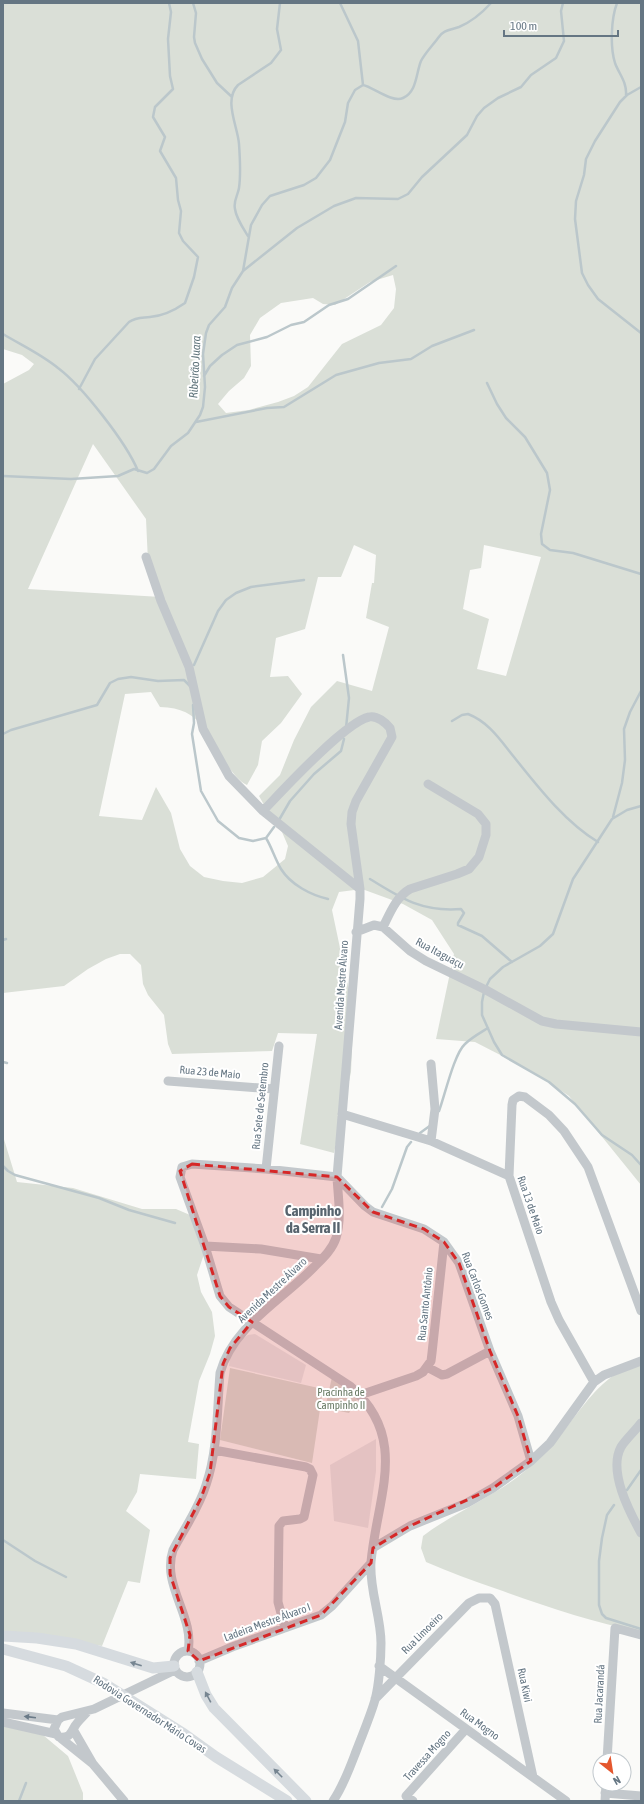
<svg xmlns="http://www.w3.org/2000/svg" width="644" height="1804" viewBox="0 0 644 1804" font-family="'Asap Condensed',sans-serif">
	<rect width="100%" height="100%" fill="#fafaf8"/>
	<!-- built -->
	<path fill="#e8e9e9" d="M255,1334L306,1365L301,1383L229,1366L230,1358L242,1339L248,1335Z
		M376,1439V1471L368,1528L334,1521L330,1465Z"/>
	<!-- green -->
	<path fill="#dadfd7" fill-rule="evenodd" d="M3,3H641V1185L569,1096L533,1072L475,1042L436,1039L454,954L432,920L403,904L362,889L339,892L332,910L348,986L353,1024L351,1072L334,1153L300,1144L317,1034L278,1033L272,1051L172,1054L168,1044L164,1015L148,995L143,984L141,965L130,954H120L106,959L88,969L64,986L3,993V384L29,370L34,364L22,355L3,349ZM393,275L396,289L394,308L381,325L342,344L308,387L294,396L278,402L249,410L226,413L218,404L229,391L244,378L251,366L250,335L260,318L281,303L313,298L323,304L335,305L370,282ZM93,444L146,519L148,562L161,597L28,589ZM354,545L376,555L374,583H372L366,618L389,627L372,691L337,681L311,707L294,740L280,775L259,796L272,819L282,832L288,846L285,859L263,877L242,883L223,881L204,877L190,866L180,849L171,813L156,787L142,820L99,816L125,694L151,692L160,707C205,708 206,738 229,768C235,775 239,781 247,785L258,765L262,741L281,723L302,694L288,676L270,677L276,638L305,629L318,577H341ZM484,545L541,557L506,676L477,669L489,619L463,609L470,570L481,568Z
		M3,1136L17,1182L73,1188L142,1209H176L190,1215L204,1254L197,1275L201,1292L212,1312L215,1336L210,1354L199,1381L188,1442L199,1444L196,1479L140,1474L137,1492L126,1511L150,1530L140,1583L128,1581L102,1646L3,1631Z
		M641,1364V1632C592,1622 544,1606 497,1589C473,1581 449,1572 426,1562L421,1548L423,1536C445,1519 471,1507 495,1492C511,1483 527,1470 541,1457C572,1429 596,1371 641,1364Z
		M230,1368L323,1389L312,1463L220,1440Z
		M332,1377L359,1396L349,1413L325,1408Z
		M12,1726L43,1735L68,1756L83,1793V1801H3V1727Z"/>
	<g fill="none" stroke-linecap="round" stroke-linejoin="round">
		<!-- stream -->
		<path stroke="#bbc7cb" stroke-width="2.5" d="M193,3L196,13L194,37L195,43L202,59L217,83L232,97
			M340,3L358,41L363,85
			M617,3C611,19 610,47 615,63C619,74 627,82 626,95
			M363,85C373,87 392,103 403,98C417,92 416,73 421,61C425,53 433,45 438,38C443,30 450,30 459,27C471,22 482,13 491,3
			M641,87L627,95L620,102L595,141L586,159L584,175L576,201L575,219L582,273L588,285L598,299L641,333
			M248,236C243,228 236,218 235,209C233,201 238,195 239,188C241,174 240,158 239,144C238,127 223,100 238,85L271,63L281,50L277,29L280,3
			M243,271L297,228L334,206L356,198L398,199L408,194L422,177L467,135L477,116L484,108L498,98L521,87L531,75L556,58L564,41L561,11L563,3
			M3,334C21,345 41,354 58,368C82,386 126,442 138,471
			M204,376L210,366L222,355L237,345L267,337L291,325L304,322L329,305L348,299L396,266
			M487,383L497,404L506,418L525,437L547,473L550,490L541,534L542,544L550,550L573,553L641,574
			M79,389L95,359L129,322C136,317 142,318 150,317C162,316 175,310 185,303L194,277L198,257L183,241L179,233L181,211L178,200L176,178L160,151L165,137L153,117L155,107L173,89L170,76L168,39L171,12L169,3
			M196,422L267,408L284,407L336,375L379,363L411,359L432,346L474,330
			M3,476L71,479L118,476L134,469L147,473L154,469L171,446L188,433L200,415L203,407L205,387L203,354L206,333L209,325L225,307L232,288L243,271L251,225L262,205L270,196L304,185L316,178L330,160L345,122L348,103L355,90L363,85
			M343,655L349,698L346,728
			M194,665L218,611L226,600L236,593L251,587L304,580
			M193,705L194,723L192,734L201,791L218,821L239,838L253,841L266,838L274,827
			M452,721L462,715L468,714C489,722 501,741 514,757C538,787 565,822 598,842
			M3,734L11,730L97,705L110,683L118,679L131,677L158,681L184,680L190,686
			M613,817L622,783L625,760L624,729L630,712L641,691
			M279,820L290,801L314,774L341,751L344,739
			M266,838C272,848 275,859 281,869C291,885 311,895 328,899
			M370,879C402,899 422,912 461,909L464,913L458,923V925L482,936L512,962
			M3,940L6,939
			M486,987L490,979L503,967L540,946L553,934L573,879L612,819L627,810L641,806
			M484,992L482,1002V1015L494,1042L502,1055L549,1082L575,1104L602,1135L632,1155L641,1165
			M3,1062L7,1063
			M439,1111C445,1095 454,1054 465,1044C471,1038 480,1033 488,1028
			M420,1133L431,1125
			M3,1166L8,1171L15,1175L99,1198L129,1210L175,1223
			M382,1207L392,1189L407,1147L411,1142
			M627,1490L641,1470
			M614,1505L607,1515L602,1538L599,1561V1605L602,1614L606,1618L641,1629
			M3,1540L35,1561L66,1577
			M19,1801L26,1783"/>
		<!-- minor -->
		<path stroke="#c3c8cc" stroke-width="9" d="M146,557L161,601L189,667L203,729L229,776L263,811L360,889
			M383,927C390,913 396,897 410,889L457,874L469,869L479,857L486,835V824L478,814L428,784
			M356,932L374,925L383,927L410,951L426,961L486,990L542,1021L556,1024L641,1032
			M168,1081L274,1089
			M342,1114L431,1141L509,1176L551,1302L559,1320L594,1382
			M431,1141L435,1109L431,1064
			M266,1169L279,1046
			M509,1176L512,1105L513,1100L519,1096L525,1097L549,1115L564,1131L588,1167L641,1311
			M205,1246L261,1249L321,1259
			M427,1367L442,1375L447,1374L490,1351
			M360,1395L416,1376L423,1372L431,1361L432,1353L444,1242
			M641,1423C635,1431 626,1439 621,1447C608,1471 629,1511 641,1533
			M214,1450L306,1467L310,1469L313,1475L304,1517L300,1519L283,1521L279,1526L278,1602L285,1628
			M373,1548L410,1526L467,1503L493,1488L531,1461L550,1443L594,1382L604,1375L641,1361
			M188,1651C195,1617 161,1585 173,1550C184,1529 199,1508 206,1485C218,1450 217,1410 220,1373C233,1326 282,1300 314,1267C322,1259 332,1250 336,1238C342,1219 338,1196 337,1177L360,899V889L351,824L352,812L356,801L392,737L390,728C386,723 377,715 369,717C345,722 282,791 263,811
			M174 1664a13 13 0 1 1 26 0a13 13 0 1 1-26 0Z
			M199,1661L232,1647L321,1615L332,1606L371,1563
			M379,1666L566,1801
			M375,1699L469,1603L479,1598H490L495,1604L533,1777
			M3,1713L58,1720
			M3,1722L56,1734
			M74,1731L93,1764L124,1801
			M59,1737C70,1738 70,1734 75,1726C78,1721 84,1716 88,1711
			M607,1760L615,1628L641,1635
			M93,1764L58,1736L54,1729L58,1720L62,1717L94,1709L175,1670
			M605,1793L641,1796
			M333,1801C344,1785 350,1767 357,1749C363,1733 370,1717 375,1700C379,1685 381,1659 381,1643C381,1616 369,1589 371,1562C377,1496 410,1438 350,1386L229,1307L220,1296L205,1246L180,1177L182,1167L192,1164L266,1169L337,1177L365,1206L373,1212L424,1229L444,1242L459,1263L490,1351L518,1416L531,1461
			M413,1801L406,1796L466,1729
			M605,1801L606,1784"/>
		<!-- major -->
		<path stroke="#d6dbdf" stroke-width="11" d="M3,1636L37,1638L76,1644L153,1668L174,1666
			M3,1649L66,1666L103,1683L184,1734L216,1757L287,1801
			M197,1672L206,1695L214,1708L306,1801"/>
	</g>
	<!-- one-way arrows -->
	<defs><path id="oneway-solid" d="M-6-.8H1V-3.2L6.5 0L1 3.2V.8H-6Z"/></defs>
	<g fill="#768591">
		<use href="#oneway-solid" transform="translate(136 1664) rotate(-162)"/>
		<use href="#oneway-solid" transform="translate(208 1697) rotate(-118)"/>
		<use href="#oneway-solid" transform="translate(278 1773) rotate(-135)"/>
	</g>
	<use fill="#6a7a87" href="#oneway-solid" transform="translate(30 1717) rotate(-173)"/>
	<!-- marked area -->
	<path fill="#d62828" fill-opacity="0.2" stroke="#d62828" stroke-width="3" stroke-dasharray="8 5" stroke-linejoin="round" d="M192,1164L337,1177L373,1212L424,1229L444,1242L459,1263L490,1351L518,1416L531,1461L493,1488L410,1526L373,1548L371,1563L321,1615L199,1661L188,1651L190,1635L170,1574V1558L201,1498L210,1473L223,1364L230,1348L252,1322L229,1307L220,1296L180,1171Z"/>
	<g text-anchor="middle" stroke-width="4" stroke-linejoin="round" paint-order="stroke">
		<!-- street labels -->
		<g font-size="11" fill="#657683" stroke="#fff">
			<text transform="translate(440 953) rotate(28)" y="4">Rua Itaguaçu</text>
			<text transform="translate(341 985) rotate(-86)" y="4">Avenida Mestre Álvaro</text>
			<text transform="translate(210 1072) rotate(5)" y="4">Rua 23 de Maio</text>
			<text transform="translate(260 1106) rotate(-84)" y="4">Rua Sete de Setembro</text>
			<text transform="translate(531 1205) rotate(71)" y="4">Rua 13 de Maio</text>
			<text transform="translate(478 1286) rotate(69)" y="4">Rua Carlos Gomes</text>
			<text transform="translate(272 1290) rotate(-43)" y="4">Avenida Mestre Álvaro</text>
			<text transform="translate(425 1304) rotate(-84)" y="4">Rua Santo Antônio</text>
			<text transform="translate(267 1622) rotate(-20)" y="4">Ladeira Mestre Álvaro I</text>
			<text transform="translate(422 1633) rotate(-45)" y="4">Rua Limoeiro</text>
			<text transform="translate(525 1685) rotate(78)" y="4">Rua Kiwi</text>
			<text transform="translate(599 1694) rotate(-87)" y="4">Rua Jacarandá</text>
			<text transform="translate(150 1714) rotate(33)" y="4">Rodovia Governador Mário Covas</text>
			<text transform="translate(480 1724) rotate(36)" y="4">Rua Mogno</text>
			<text transform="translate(427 1755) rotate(-48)" y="4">Travessa Mogno</text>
		</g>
		<!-- park labels -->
		<g font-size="11" fill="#687a64" stroke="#fff">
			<text x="341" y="1396">Pracinha de<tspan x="341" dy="13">Campinho II</tspan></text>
		</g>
		<!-- water labels -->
		<g font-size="12" font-style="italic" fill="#60757c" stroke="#fff">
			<text transform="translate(195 367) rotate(-87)" y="4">Ribeirão Juara</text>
		</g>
		<!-- district labels -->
		<g font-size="15" font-weight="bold" fill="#57646e" stroke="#fff">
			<text x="313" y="1216">Campinho<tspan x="313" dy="17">da Serra II</tspan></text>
		</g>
	</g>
	<!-- border -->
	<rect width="644" height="1804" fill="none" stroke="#657683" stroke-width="8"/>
	<!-- north arrow -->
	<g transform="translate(612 1772) rotate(150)"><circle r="19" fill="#ffffff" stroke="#c1c8cd"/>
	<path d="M0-3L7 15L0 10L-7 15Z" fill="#e4572e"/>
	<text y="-6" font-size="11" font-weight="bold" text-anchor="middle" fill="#657683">N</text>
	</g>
	<!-- scale -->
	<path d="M504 30v6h114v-6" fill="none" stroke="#657683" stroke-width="2"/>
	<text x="510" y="30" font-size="12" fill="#657683" stroke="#ffffff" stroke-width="3" paint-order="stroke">100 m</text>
</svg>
